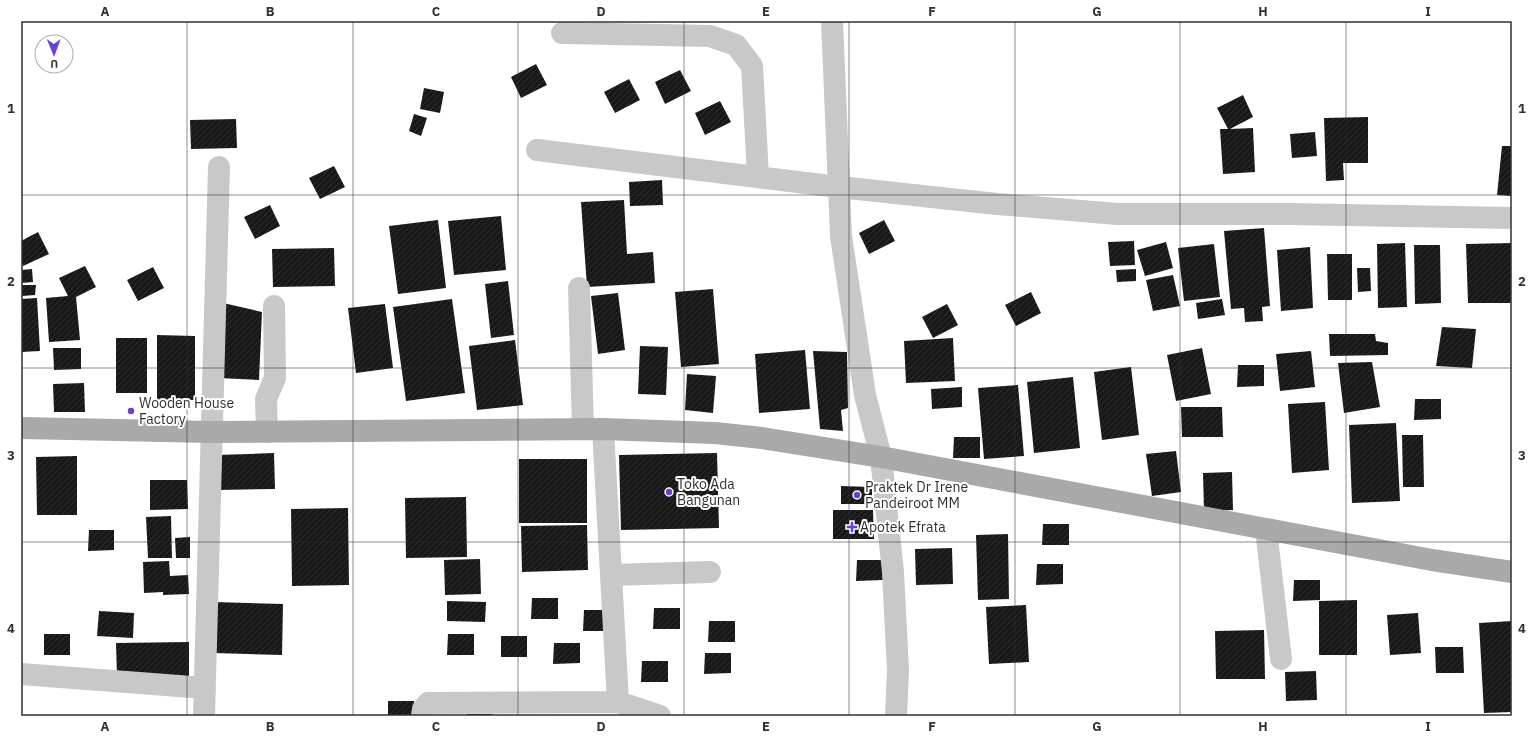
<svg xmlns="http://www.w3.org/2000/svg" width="1533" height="737" viewBox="0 0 1533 737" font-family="'IBM Plex Sans',sans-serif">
	<defs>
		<pattern id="building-hatch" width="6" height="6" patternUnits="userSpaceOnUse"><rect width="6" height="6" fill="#181818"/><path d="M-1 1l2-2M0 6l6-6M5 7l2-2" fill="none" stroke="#313131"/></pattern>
	</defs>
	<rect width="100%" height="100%" fill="#fff"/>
	<!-- building -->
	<path fill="url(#building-hatch)" d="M536,64L547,85L521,98L511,77Z
		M680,70L691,91L665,104L655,82Z
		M629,79L640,100L615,113L604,92Z
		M424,88L444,92L440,113L420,109Z
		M1243,95L1253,117L1230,129L1253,128L1255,172L1223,174L1220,129H1228L1217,108Z
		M720,101L731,122L705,135L695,113Z
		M414,114L427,118L421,136L409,131Z
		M1368,117V163H1343L1344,180L1326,181L1324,118Z
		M236,119L237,148L191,149L190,120Z
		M1315,132L1317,156L1292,158L1290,134Z
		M1502,146H1512V196L1497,195Z
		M334,166L345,187L320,199L309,178Z
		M662,180L663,205L630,206L629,182Z
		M624,200L627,254L653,252L655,283L587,287L581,202Z
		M270,205L280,226L255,239L244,217Z
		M501,216L506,270L454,275L448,221Z
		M438,220L446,288L398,294L389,226Z
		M884,220L895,241L869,254L859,233Z
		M1264,228L1270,306L1262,307L1263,321L1245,322L1244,308L1231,309L1224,231Z
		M38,232L49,254L23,266L21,262V241Z
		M1134,241L1135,265L1110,266L1108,242Z
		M1166,242L1173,268L1145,276L1137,250Z
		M1405,243L1407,307L1378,308L1377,244Z
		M1512,243V303H1468L1466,244Z
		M1214,244L1220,297L1184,301L1178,248Z
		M1414,245H1440L1441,303L1415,304Z
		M1310,247L1313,308L1281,311L1277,250Z
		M334,248L335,286L273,287L272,249Z
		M1327,254H1352V300H1328Z
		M85,266L96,287L76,297L80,340L49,342L46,298L68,296L59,278Z
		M153,267L164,288L138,301L127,280Z
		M1357,268H1370L1371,291L1358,292Z
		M32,269L33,282L21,283V270Z
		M1136,269V281L1117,282L1116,270Z
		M1173,275L1180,306L1153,311L1146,280Z
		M508,281L514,335L491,338L485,284Z
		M21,285H36L35,295L22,296Z
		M713,289L719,364L681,367L675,292Z
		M1031,292L1041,313L1016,326L1005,305Z
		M618,293L625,350L598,354L591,296Z
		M37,298L40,351L21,352V299Z
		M452,299L465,393L406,401L393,307Z
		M1222,299L1225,315L1198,319L1196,303Z
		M219,302L262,312L259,380L218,378Z
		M385,304L393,368L356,373L348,308Z
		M947,304L958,325L933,338L922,317Z
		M1442,327L1476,329L1472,368L1436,366Z
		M1329,334H1375L1376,341L1388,343V355L1330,356Z
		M157,335L195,336V400H157Z
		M116,338H147V393H116Z
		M953,338L955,381L906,383L904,341Z
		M515,340L523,405L477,410L469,346Z
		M640,346L668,347L666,395L638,394Z
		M53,348H81V369L54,370Z
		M1202,348L1211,394L1176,401L1167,355Z
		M805,350L810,409L759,413L755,354Z
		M813,351L847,352L848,408L841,410L843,431L820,429Z
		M1311,351L1315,387L1280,391L1276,354Z
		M1372,362L1380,407L1344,413L1338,363Z
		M1238,365H1264V386L1237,387Z
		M1131,367L1139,435L1102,440L1094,372Z
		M687,374L716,376L713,413L685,410Z
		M1073,377L1080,448L1034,453L1027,382Z
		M84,383L85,412H54L53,384Z
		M1018,385L1024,456L984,459L978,388Z
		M962,387V407L932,409L931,389Z
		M1415,399H1441V419L1414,420Z
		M1325,402L1329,470L1292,473L1288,404Z
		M1181,407H1222L1223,437H1182Z
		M1396,423L1400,501L1352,503L1349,425Z
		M1402,435H1423L1424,487H1403Z
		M954,437H980V458H953Z
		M1176,451L1181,492L1152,496L1146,454Z
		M274,453L275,489L218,490L217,455Z
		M717,453L719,528L621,530L619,455Z
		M77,456V515H37L36,457Z
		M519,459H587V523H519Z
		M1232,472L1233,510L1204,511L1203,473Z
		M150,480H187L188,509L150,510Z
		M841,486L872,487V504H841Z
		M466,497L467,557L406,558L405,498Z
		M348,508L349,585L292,586L291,509Z
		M833,510H873L874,539H833Z
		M171,516L172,558H148L146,517Z
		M1043,524H1069V545H1042Z
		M587,525L588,570L522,572L521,526Z
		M89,530H114V550L88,551Z
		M1008,534L1009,599L978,600L976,535Z
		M190,537V558H176L175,538Z
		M952,548L953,584L916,585L915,549Z
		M480,559L481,594L445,595L444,560Z
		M857,560H883V580L856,581Z
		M169,561L170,576L188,575L189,594L163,595V592L144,593L143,562Z
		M1037,564H1063V584L1036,585Z
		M1294,580H1320V600L1293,601Z
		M532,598H558V619H531Z
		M1357,600V655H1319V601Z
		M447,601L486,602L485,622L447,621Z
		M215,602L283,604L282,655L214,653Z
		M1026,605L1029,662L989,664L986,607Z
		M654,608H680V629H653Z
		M584,610H610V631H583Z
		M99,611L134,613L133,638L97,636Z
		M1418,613L1421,653L1390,655L1387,615Z
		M709,621H735V642H708Z
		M1512,621V712L1484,713L1479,623Z
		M1264,630L1265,679H1216L1215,631Z
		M44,634H70V655H44Z
		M448,634H474V655H447Z
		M501,636H527V657H501Z
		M189,642V676L117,677L116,643Z
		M554,643H580V663L553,664Z
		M1435,647H1463L1464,673H1436Z
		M705,653H731V673L704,674Z
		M642,661H668V682H641Z
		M1316,671L1317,700L1286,701L1285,672Z
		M388,701H414V716H388Z
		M467,714H493L492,716H467Z"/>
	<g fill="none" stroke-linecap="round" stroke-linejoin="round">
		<!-- minor -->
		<path stroke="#c8c8c8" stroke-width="22" d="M832,21L841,236L865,395L881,457L893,572L898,670L896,716
			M562,33L710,36L736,45L752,66L758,176
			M537,150L839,187L997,204L1117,214H1291L1512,218
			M579,288L583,429
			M603,429L618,702
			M267,432L266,399L275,378L274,306
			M1266,529L1281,659
			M611,575L710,572
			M21,674L205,688
			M204,716L219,167
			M422,716L423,709L428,703L618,702L660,716"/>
		<!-- major -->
		<path stroke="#a9a9a9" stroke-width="22" d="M21,428L212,432L603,429L715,433L762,438L881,457L1432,560L1512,572"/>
	</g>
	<!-- grid -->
	<path fill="none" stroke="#313131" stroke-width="1" stroke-opacity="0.55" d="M187,21V716M353,21V716M518,21V716M684,21V716M849,21V716M1015,21V716M1180,21V716M1346,21V716M21,195H1512M21,368H1512M21,542H1512"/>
	<!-- markers -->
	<g fill="#6d3dde" stroke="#fff" stroke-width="1.5">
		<circle cx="131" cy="411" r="4"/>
		<circle cx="669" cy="492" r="4"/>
		<circle cx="857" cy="495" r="4"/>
		<path d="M850 521h4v4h4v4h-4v4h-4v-4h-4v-4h4z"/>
	</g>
	<g text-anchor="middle" stroke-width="4" stroke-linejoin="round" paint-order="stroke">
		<!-- poi labels -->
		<g font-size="14" fill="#313131" stroke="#fff" text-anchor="start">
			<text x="139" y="408">Wooden House<tspan x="139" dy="16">Factory</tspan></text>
			<text x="677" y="489">Toko Ada<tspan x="677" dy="16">Bangunan</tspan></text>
			<text x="865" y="492">Praktek Dr Irene<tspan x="865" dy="16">Pandeiroot MM</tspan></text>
			<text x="860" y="532">Apotek Efrata</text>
		</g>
	</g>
	<!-- border -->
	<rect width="1533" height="737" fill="none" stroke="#ffffff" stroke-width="44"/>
	<!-- north arrow -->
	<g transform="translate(54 54) rotate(179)"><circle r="19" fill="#ffffff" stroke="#adadad"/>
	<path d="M0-3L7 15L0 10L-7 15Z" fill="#6d3dde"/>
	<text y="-6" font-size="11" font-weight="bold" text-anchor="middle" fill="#313131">U</text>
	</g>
	<rect x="22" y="22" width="1489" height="693" fill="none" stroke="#313131" stroke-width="1.5"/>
	<g font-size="13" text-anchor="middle" font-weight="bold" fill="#313131">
		<text x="105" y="16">A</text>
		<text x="270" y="16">B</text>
		<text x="436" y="16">C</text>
		<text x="601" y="16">D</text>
		<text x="766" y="16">E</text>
		<text x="932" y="16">F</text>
		<text x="1097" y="16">G</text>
		<text x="1263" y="16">H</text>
		<text x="1428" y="16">I</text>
		<text x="11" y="113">1</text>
		<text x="1522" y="113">1</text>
		<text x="11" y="286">2</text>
		<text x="1522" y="286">2</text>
		<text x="11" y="460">3</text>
		<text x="1522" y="460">3</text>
		<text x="11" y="633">4</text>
		<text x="1522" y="633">4</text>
		<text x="105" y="731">A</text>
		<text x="270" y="731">B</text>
		<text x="436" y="731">C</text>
		<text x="601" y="731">D</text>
		<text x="766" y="731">E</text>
		<text x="932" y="731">F</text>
		<text x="1097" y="731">G</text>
		<text x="1263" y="731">H</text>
		<text x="1428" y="731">I</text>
	</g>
</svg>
